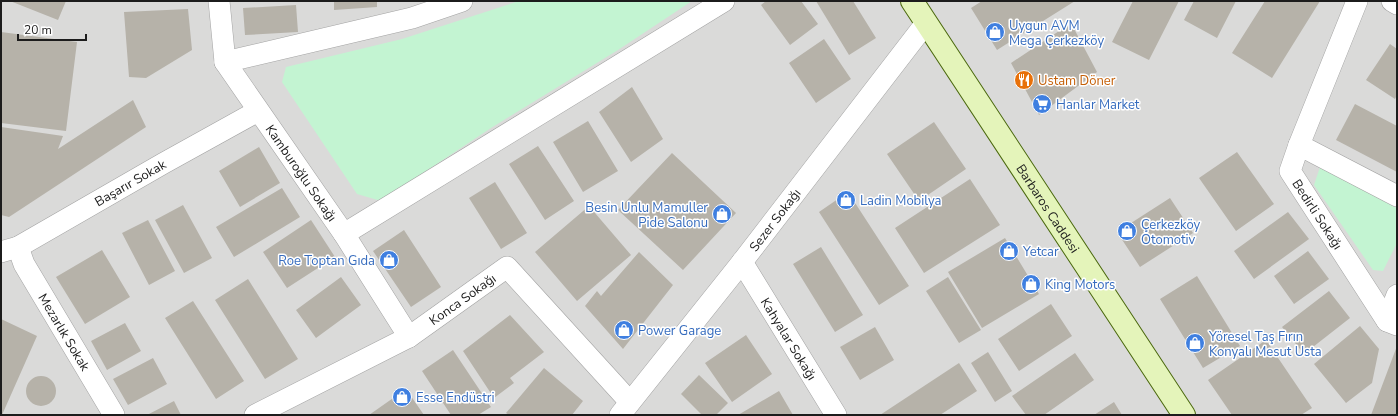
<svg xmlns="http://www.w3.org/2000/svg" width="1398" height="416" viewBox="0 0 1398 416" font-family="'Nunito Sans',sans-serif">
	<rect width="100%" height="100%" fill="#edece3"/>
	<!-- residential -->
	<path fill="#dadad9" d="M1,1H1397V415H1Z"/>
	<!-- park -->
	<path fill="#c3f4d2" d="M519,1H692L618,50L491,128L381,201L357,194L282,82L286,67L402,39Z
		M1320,167L1397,208V243L1383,271L1373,270L1314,185Z"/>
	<!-- building -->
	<path fill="#b6b2a9" d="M10,1H66L58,20Z
		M334,1H377V7L334,10Z
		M766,1H801L818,24L790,45L761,5Z
		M816,1H853L876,38L849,55Z
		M982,1H1075L997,50L971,8Z
		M1133,1H1179L1149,60L1112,42Z
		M1194,1H1236L1217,38L1184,20Z
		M1265,1H1320L1272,78L1232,53Z
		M296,5L298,32L245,35L243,8Z
		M188,9L192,50L146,78L129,77L124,12Z
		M1071,23L1097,72L1039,115L1011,63Z
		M1,32L77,42L66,131L1,123Z
		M824,39L851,79L816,103L789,63Z
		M1390,44L1397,49V95L1395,99L1366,80Z
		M632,87L663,139L631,162L599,112Z
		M133,100L146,127L9,217L1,215V127L63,136L58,149Z
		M1355,104L1397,126V172L1336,140Z
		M588,121L618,171L583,192L553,142Z
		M934,122L966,169L919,201L887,154Z
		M538,146L574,201L545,220L509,164Z
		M259,147L280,183L240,207L219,171Z
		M1237,152L1274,204L1236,231L1199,178Z
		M672,153L736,213L683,270L618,210Z
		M970,179L1000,225L924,273L895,228Z
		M495,182L527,233L501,249L469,198Z
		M282,188L300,217L234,257L216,227Z
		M848,192L909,286L879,305L819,212Z
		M1170,198L1193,233L1140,267L1117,232Z
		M183,205L212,258L184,273L155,220Z
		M589,206L631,255L577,301L535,252Z
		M1288,212L1309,239L1254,279L1234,251Z
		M148,220L175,271L149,285L122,233Z
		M311,220L335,257L287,288L263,252Z
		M404,230L441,287L411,307L373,251Z
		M1005,238L1039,294L982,328L948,272Z
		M821,247L863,315L835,332L793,264Z
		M102,250L130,297L85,324L56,277Z
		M1308,251L1329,279L1294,304L1274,276Z
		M639,252L673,285L623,349L585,306L597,291L601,296Z
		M1197,276L1240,346L1203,368L1160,299Z
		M341,277L361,305L316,338L296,310Z
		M948,277L981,330L959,343L926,291Z
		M248,279L298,359L265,379L215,300Z
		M1329,291L1350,318L1304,354L1282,327Z
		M193,301L244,381L216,399L165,318Z
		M1051,304L1072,336L1019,371L998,339Z
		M510,315L544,352L510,378L514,383L494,398L463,351Z
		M1,319L37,336L2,415H1Z
		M125,323L141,351L107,370L91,341Z
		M1360,326L1379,349L1372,383L1346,403L1314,364Z
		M875,327L894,360L860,380L840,347Z
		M746,335L772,374L732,402L705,363Z
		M1266,340L1312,408L1301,415H1232L1208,380Z
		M1397,346V415H1371Z
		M453,350L491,407L478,415H451L422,371Z
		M988,352L1012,391L995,402L971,363Z
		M1075,353L1094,380L1044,415H1026L1012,396Z
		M153,358L167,384L128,405L113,379Z
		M959,363L977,391L940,415H880Z
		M544,368L583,401L572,415H509L506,413Z
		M699,375L728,403L716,415H702L681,394Z
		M26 391a15 15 0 1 1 30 0a15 15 0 1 1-30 0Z
		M406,389L424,415H369Z
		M779,391L793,415H738Z
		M174,401L181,415H147Z
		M1114,402L1122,415H1094Z"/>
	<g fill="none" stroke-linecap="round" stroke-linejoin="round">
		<!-- street casing -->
		<g stroke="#a3a3a3" stroke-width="22">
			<g id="street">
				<path id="s1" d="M219,1L225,62L344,234L409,337"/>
				<path id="s2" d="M1357,1L1299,145L1290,171L1387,321L1397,325"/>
				<path d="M1392,1L1397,4"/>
				<path d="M225,62L412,18L462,1"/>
				<path d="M1299,145L1397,196"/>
				<path d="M344,234L724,1"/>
				<path id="s3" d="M18,247L24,264L114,415"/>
				<path id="s4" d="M1,252L18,247L164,163L258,111"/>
				<path id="s5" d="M742,262L836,415"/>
				<path d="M1387,321L1397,295"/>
				<path id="s6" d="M255,415L409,337L507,267L630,402"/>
				<path id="s7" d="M620,415L742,262L926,23"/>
			</g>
		</g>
		<!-- secondary casing -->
		<g stroke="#4b690e" stroke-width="24">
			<g id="secondary">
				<path id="s8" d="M912,1L1184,415"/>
			</g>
		</g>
		<!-- street -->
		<use href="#street" stroke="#fff" stroke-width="21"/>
		<!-- secondary -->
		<use href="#secondary" stroke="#e4f4ba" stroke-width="22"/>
	</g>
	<!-- icons -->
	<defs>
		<g id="shop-disc" transform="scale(1)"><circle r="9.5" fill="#3f7fe0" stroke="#fff"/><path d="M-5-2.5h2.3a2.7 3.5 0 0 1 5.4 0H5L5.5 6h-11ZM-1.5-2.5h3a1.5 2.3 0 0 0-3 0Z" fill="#fff"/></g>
		<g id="restaurant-disc" transform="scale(1)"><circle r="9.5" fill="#e8710a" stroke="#fff"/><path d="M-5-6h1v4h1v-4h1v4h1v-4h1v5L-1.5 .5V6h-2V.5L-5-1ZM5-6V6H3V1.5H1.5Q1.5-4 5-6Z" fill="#fff"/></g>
		<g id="supermarket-disc" transform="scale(1)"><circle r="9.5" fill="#3f7fe0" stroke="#fff"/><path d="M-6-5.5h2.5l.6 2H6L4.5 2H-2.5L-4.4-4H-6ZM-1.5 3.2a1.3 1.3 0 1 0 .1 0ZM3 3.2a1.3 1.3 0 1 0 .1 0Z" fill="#fff"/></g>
	</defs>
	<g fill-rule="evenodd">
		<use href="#shop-disc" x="995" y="32"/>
		<use href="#restaurant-disc" x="1024" y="80"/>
		<use href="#supermarket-disc" x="1042" y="104"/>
		<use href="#shop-disc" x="846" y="200"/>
		<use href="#shop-disc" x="722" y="214"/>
		<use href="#shop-disc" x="1127" y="231"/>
		<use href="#shop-disc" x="1009" y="251"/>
		<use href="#shop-disc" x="389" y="260"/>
		<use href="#shop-disc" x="1031" y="284"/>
		<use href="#shop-disc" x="624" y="330"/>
		<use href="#shop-disc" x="1195" y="343"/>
		<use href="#shop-disc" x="402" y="397"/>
	</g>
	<g text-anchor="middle" stroke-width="3" stroke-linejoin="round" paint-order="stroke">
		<!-- shop labels -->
		<g font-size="13" fill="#366cbe" stroke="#fff" text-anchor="start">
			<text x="1009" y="30">Uygun AVM<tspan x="1009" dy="15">Mega Çerkezköy</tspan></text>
			<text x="1056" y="109">Hanlar Market</text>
			<text x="860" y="205">Ladin Mobilya</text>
			<text x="708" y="212" text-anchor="end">Besin Unlu Mamuller<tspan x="708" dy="15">Pide Salonu</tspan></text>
			<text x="1141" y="229">Çerkezköy<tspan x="1141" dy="15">Otomotiv</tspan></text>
			<text x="1023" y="256">Yetcar</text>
			<text x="375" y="265" text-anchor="end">Roe Toptan Gıda</text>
			<text x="1045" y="289">King Motors</text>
			<text x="638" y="335">Power Garage</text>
			<text x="1209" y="341">Yöresel Taş Fırın<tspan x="1209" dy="15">Konyalı Mesut Usta</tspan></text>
			<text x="416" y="402">Esse Endüstri</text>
		</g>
		<!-- food labels -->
		<g font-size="13" fill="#c56008" stroke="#fff" text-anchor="start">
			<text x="1038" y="85">Ustam Döner</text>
		</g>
		<!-- street labels -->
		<g font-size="13" fill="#1c1c1c" stroke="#fff">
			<text dy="5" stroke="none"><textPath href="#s1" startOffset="196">Kamburoğlu Sokağı</textPath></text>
			<text dy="5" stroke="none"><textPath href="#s4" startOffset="147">Başarır Sokak</textPath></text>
			<text dy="5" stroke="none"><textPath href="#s8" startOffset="248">Barbaros Caddesi</textPath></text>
			<text dy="5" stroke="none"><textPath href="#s2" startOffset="234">Bedirli Sokağı</textPath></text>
			<text dy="5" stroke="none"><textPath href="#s7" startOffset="249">Sezer Sokağı</textPath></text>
			<text dy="5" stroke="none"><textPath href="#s6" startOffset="238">Konca Sokağı</textPath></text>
			<text dy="5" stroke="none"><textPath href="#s3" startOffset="97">Mezarlık Sokak</textPath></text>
			<text dy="5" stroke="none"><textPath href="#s5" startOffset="90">Kahyalar Sokağı</textPath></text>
		</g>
	</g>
	<!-- border -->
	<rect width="1398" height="416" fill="none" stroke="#1c1c1c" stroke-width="4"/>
	<!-- scale -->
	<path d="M18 34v6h68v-6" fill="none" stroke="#1c1c1c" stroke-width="2"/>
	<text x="24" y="34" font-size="12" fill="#1c1c1c" stroke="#ffffff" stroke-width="3" paint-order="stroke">20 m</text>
</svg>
